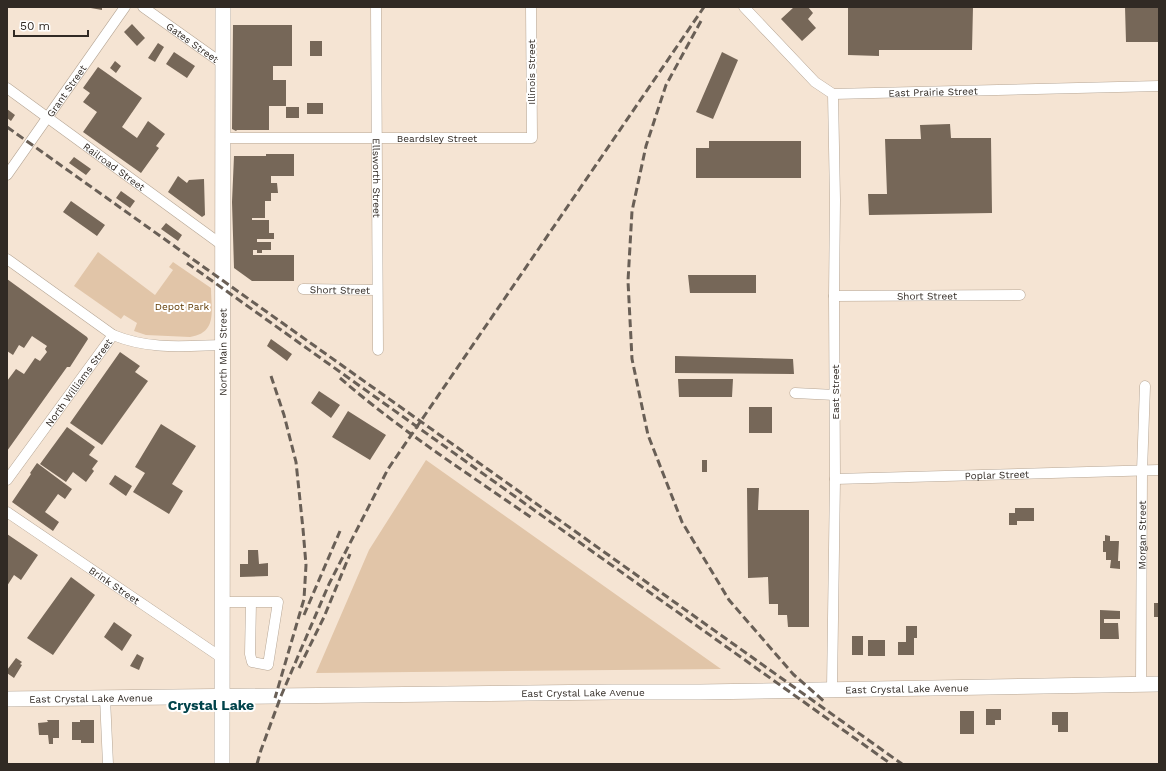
<svg xmlns="http://www.w3.org/2000/svg" width="1166" height="771" viewBox="0 0 1166 771" font-family="'Work Sans',sans-serif">
	<rect width="100%" height="100%" fill="#f5e4d3"/>
	<!-- green -->
	<path fill="#e1c5a8" d="M98,252L155,295L173,270L169,267L173,262L211,288C211,310 218,333 190,337L146,335L134,331L137,323L124,315L121,319L74,286Z
		M426,460L721,669L316,673L369,550Z"/>
	<!-- building -->
	<path fill="#766758" d="M85,7H102V10Z
		M794,7H808L813,13L808,19L816,28L802,41L781,19Z
		M848,7H973L972,50H879V56L848,55Z
		M1125,7H1159V42H1126Z
		M132,24L145,38L137,46L124,32Z
		M233,25H292V66H273V80H286V106H269V130H237L236,131L232,129Z
		M310,41H322V56H310Z
		M158,43L164,47L155,62L148,58Z
		M174,52L195,66L187,78L166,64Z
		M722,52L738,60L713,119L696,112Z
		M115,61L121,66L116,73L110,68Z
		M98,67L142,98L122,127L137,138L148,121L165,134L156,146L159,148L141,173L83,132L97,112L83,102L90,93L83,88Z
		M307,103H323V114H307Z
		M286,107H299V118H286Z
		M7,109L15,115L11,121L7,118Z
		M950,124L951,138H991L992,213L869,215L868,194H887L885,139H921L920,125Z
		M709,141H801V178H696V148H709Z
		M266,154H294V176H271V183H277L278,193H271V201H265V218H252V220H269V233H274V239H257V242H271V250H262V253H257V250H253V255H294V281H252L234,268L232,202L234,156H266Z
		M74,157L91,169L86,175L69,163Z
		M178,176L187,183L189,180L204,179L205,215L202,217L168,192Z
		M121,191L135,201L130,208L116,198Z
		M71,201L105,225L97,236L63,212Z
		M166,223L182,235L178,241L161,229Z
		M688,275H756V293H690Z
		M7,279L87,337L88,339L70,367H67L7,451V381L16,369L24,374L35,358L40,361L47,352L45,349L47,346L32,336L24,348L19,345L13,355L7,351Z
		M271,339L292,354L287,361L267,346Z
		M120,352L140,366L135,372L148,381L102,445L70,423Z
		M675,356L793,359L794,374L675,373Z
		M678,379H733L732,397H679Z
		M319,391L340,405L331,418L311,403Z
		M749,407H772V433H749Z
		M348,411L386,435L370,460L332,437Z
		M161,424L196,446L172,484L183,491L169,514L133,492L145,473L135,467Z
		M67,427L95,447L89,455L98,461L92,469L94,471L86,482L73,472L66,482L40,464Z
		M702,460H707V472H702Z
		M37,463L72,489L65,499L58,494L45,512L59,522L53,531L12,502L31,474L30,473Z
		M115,475L132,486L126,496L109,484Z
		M747,488H759L758,510H809V627H788L787,615H778V604H769L768,577L748,578Z
		M1015,508H1034V521H1017V525H1009V513H1015Z
		M7,534L38,555L21,580L14,575L7,586Z
		M1105,535L1110,536V541H1119L1118,561H1120V569L1110,568L1111,560H1106V552H1103V541H1105Z
		M248,550H258L259,564L268,563V576L240,577V564H248Z
		M71,577L95,595L53,655L27,638Z
		M1154,603H1159V617H1154Z
		M1100,610L1120,611V619H1104V623H1118L1119,639H1100Z
		M114,622L132,635L122,651L104,637Z
		M906,626H917V638H914V655H898V642H906Z
		M852,636H863V655H852Z
		M868,640H885V656H868Z
		M137,654L144,658L139,670L130,666Z
		M16,658L22,662L20,664L22,665L14,678L7,673V670Z
		M986,709H1001V720H995V725H986Z
		M960,711H974V734H960Z
		M1052,712H1068V732H1058V725H1052Z
		M47,720H59V738H53V744H49L48,735H39L38,723L48,722Z
		M80,720H94V743H81V740H72V722H80Z"/>
	<g fill="none" stroke-linecap="round" stroke-linejoin="round">
		<!-- street casing -->
		<g stroke="#b6a695" stroke-width="11">
			<g id="street">
				<path id="s1" d="M143,7L223,64"/>
				<path id="s2" d="M376,7L378,350"/>
				<path id="s3" d="M744,7L815,82L833,94L1159,86"/>
				<path id="s4" d="M7,88L222,245"/>
				<path id="s5" d="M223,138H532L531,7"/>
				<path id="s6" d="M7,175L125,7"/>
				<path d="M7,259L113,335C150,350 183,346 222,345"/>
				<path id="s7" d="M303,289L377,290"/>
				<path id="s8" d="M834,296L1020,295"/>
				<path d="M795,393L835,395"/>
				<path id="s9" d="M835,479L1159,470"/>
				<path id="s10" d="M7,480L113,335"/>
				<path id="s11" d="M7,512L222,658"/>
				<path d="M222,602H278L268,665L252,662L250,654L251,602"/>
				<path id="s12" d="M1141,684L1142,471L1145,386"/>
				<path d="M832,689L835,479L834,296L835,200L833,94"/>
				<path d="M105,698L108,764"/>
			</g>
		</g>
		<!-- secondary casing -->
		<g stroke="#b6a695" stroke-width="16">
			<g id="secondary">
				<path id="s13" d="M7,699L612,692H700L1159,684"/>
				<path id="s14" d="M222,764L223,7"/>
			</g>
		</g>
		<!-- street -->
		<use href="#street" stroke="#fff" stroke-width="10"/>
		<!-- secondary -->
		<use href="#secondary" stroke="#fff" stroke-width="15"/>
		<!-- rail -->
		<path stroke="#695f56" stroke-width="3" stroke-dasharray="8 4" stroke-linecap="butt" d="M701,21L666,85L646,146L632,211L628,281L632,359L648,435L682,522L729,600L793,674L826,703
			M7,127L902,764
			M187,263L891,764
			M271,376L284,415L296,462L303,529L306,565L304,599L275,698
			M340,378C400,430 467,473 532,518
			M304,615L340,531
			M299,668L324,617L350,554
			M257,764L261,750L281,696L329,584L388,469L704,7"/>
	</g>
	<g text-anchor="middle" stroke-width="4" stroke-linejoin="round" paint-order="stroke">
		<!-- street labels -->
		<g font-size="10" fill="#312a24" stroke="#fff">
			<text dy="4" stroke="none"><textPath href="#s1" startOffset="61">Gates Street</textPath></text>
			<text transform="translate(531 72) rotate(-90)" y="4">Illinois Street</text>
			<text dy="4" stroke="none"><textPath href="#s6" startOffset="103">Grant Street</textPath></text>
			<text dy="4" stroke="none"><textPath href="#s3" startOffset="225">East Prairie Street</textPath></text>
			<text dy="4" stroke="none"><textPath href="#s5" startOffset="214">Beardsley Street</textPath></text>
			<text dy="4" stroke="none"><textPath href="#s4" startOffset="133">Railroad Street</textPath></text>
			<text dy="4" stroke="none"><textPath href="#s2" startOffset="171">Ellsworth Street</textPath></text>
			<text dy="4" stroke="none"><textPath href="#s7" startOffset="37">Short Street</textPath></text>
			<text dy="4" stroke="none"><textPath href="#s8" startOffset="93">Short Street</textPath></text>
			<text dy="4" stroke="none"><textPath href="#s14" startOffset="412">North Main Street</textPath></text>
			<text dy="4" stroke="none"><textPath href="#s10" startOffset="121">North Williams Street</textPath></text>
			<text transform="translate(835 392) rotate(-90)" y="4">East Street</text>
			<text dy="4" stroke="none"><textPath href="#s9" startOffset="162">Poplar Street</textPath></text>
			<text dy="4" stroke="none"><textPath href="#s12" startOffset="149">Morgan Street</textPath></text>
			<text dy="4" stroke="none"><textPath href="#s11" startOffset="130">Brink Street</textPath></text>
			<text dy="4" stroke="none"><textPath href="#s13" startOffset="900">East Crystal Lake Avenue</textPath></text>
			<text dy="4" stroke="none"><textPath href="#s13" startOffset="576">East Crystal Lake Avenue</textPath></text>
			<text dy="4" stroke="none"><textPath href="#s13" startOffset="84">East Crystal Lake Avenue</textPath></text>
		</g>
		<!-- park labels -->
		<g font-size="10" fill="#5f3900" stroke="#fff">
			<text x="182" y="310">Depot Park</text>
		</g>
		<!-- district labels -->
		<g font-size="14" font-weight="bold" fill="#00434a" stroke="#fff">
			<text x="211" y="710">Crystal Lake</text>
		</g>
	</g>
	<!-- border -->
	<rect width="1166" height="771" fill="none" stroke="#312a24" stroke-width="16"/>
	<!-- scale -->
	<path d="M14 30v6h74v-6" fill="none" stroke="#312a24" stroke-width="2"/>
	<text x="20" y="30" font-size="12" fill="#312a24" stroke="#ffffff" stroke-width="3" paint-order="stroke">50 m</text>
</svg>
